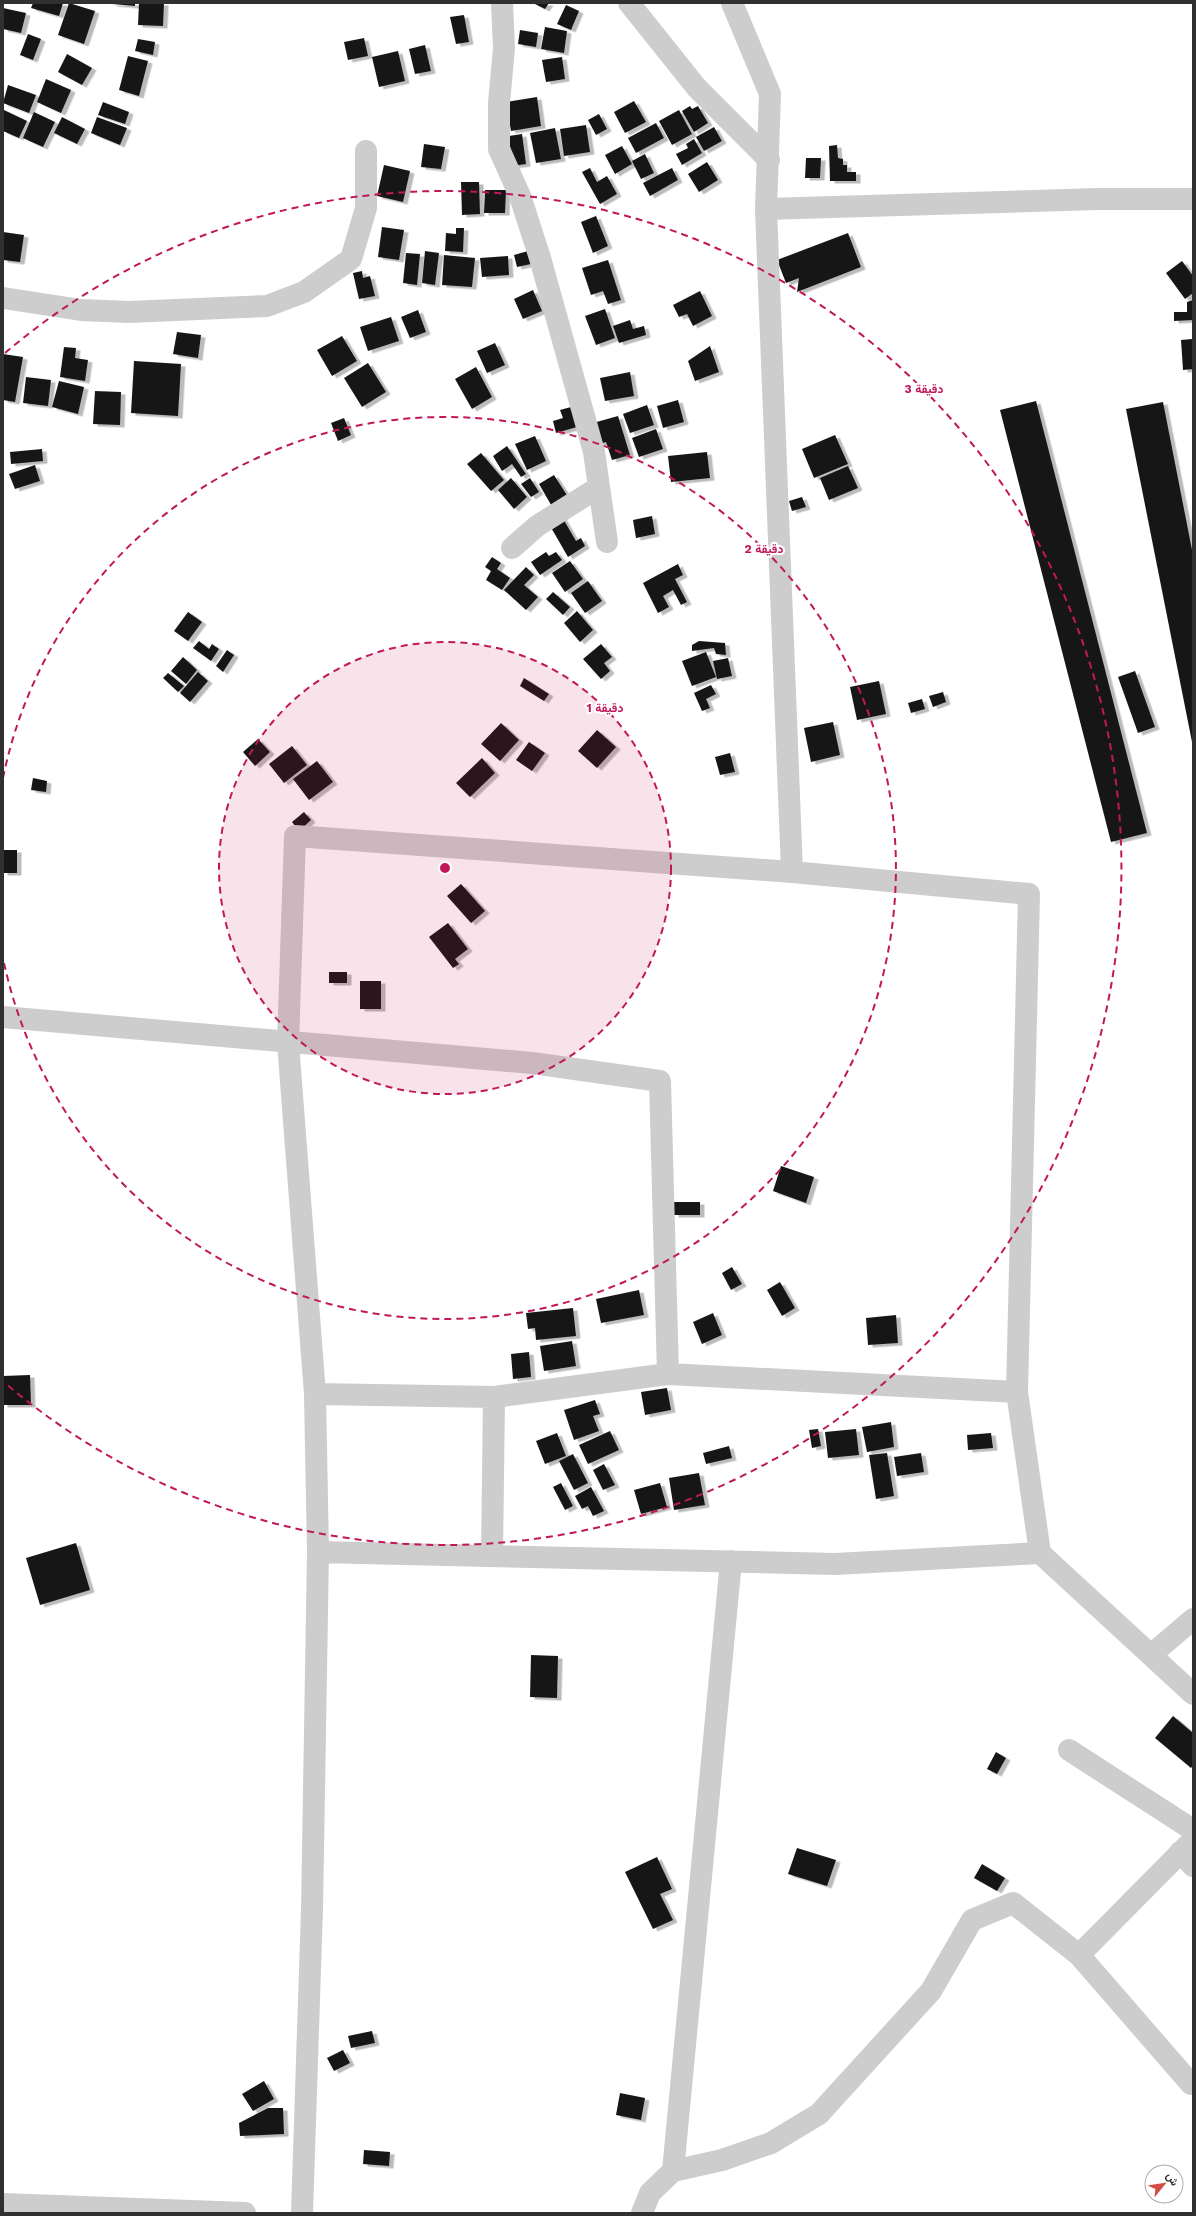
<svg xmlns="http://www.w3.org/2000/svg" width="1196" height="2216" viewBox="0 0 1196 2216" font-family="'Work Sans',Vazirmatn,sans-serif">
	<defs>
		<filter id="shadow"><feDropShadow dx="4.5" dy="2.5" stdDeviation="0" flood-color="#0004"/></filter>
	</defs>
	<rect width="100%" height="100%" fill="#fff"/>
	<!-- building -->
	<path fill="#171717" filter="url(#shadow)" d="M33,3H63L59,16L31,8Z
		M69,3L95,11L84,44L58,35Z
		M112,3H135V6L112,4Z
		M139,3H164L163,26L138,25Z
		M533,3H549L545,9Z
		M566,5L579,11L571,30L557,24Z
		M3,8L26,13L21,33L3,29Z
		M464,15L469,42L456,44L450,17Z
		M545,27L567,31L564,53L541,49Z
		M520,30L538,33L536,47L518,44Z
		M28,34L41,39L33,60L20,55Z
		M364,38L368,56L348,60L344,42Z
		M138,39L155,42L153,55L135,51Z
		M425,45L431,71L415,74L409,49Z
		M398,51L405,81L379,87L372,57Z
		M67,54L92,68L82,85L58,72Z
		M128,56L148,61L139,96L119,90Z
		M562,57L565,79L546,82L542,60Z
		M46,79L71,90L61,113L37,102Z
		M8,85L36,95L29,113L3,103Z
		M537,97L541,126L511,131L506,102Z
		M634,101L646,122L625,133L614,112Z
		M103,102L129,112L125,124L98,115Z
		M690,106L692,109L698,106L708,123L694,132L682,111Z
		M4,110L27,121L19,138L3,131Z
		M679,110L692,134L672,145L659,121Z
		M34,112L55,122L43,147L23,138Z
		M599,114L607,129L596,135L588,120Z
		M62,117L85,129L77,144L54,133Z
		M97,117L127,128L120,145L91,133Z
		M656,123L664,138L636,153L628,138Z
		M586,125L590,152L564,156L560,129Z
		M714,127L722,141L704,151L696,137Z
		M555,128L561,159L536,163L530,133Z
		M522,134L526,164L512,166L509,136Z
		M694,139L702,153L682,165L676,154L688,148L686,144Z
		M424,144L445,147L441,169L421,167Z
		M837,145L838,158L843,159V165H847V172H856V181H830L829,146Z
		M622,146L632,164L615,174L605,155Z
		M645,154L654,173L641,179L632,161Z
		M806,158H821L820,178H805Z
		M707,162L718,180L699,192L688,174Z
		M384,165L410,171L403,202L377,196Z
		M590,168L597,182L607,176L617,194L600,204L582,172Z
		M672,168L678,180L650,196L643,183Z
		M461,182H479L480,214L462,215Z
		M485,190H506L505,213H484Z
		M596,216L608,246L593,253L581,222Z
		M382,227L404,230L399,260L378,257Z
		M456,228H464L463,252L445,251L446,233L456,234Z
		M3,232L24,235L20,262L3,260Z
		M848,233L861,267L797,292L799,278L786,283L777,260Z
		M425,251L439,253L435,285L422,283Z
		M528,251L531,264L517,267L514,255Z
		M406,253L420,254L417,285L403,283Z
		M444,255L475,258L472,287L442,285Z
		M508,256L509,275L482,277L480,258Z
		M608,260L621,300L608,304L603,291L591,295L582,268Z
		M1182,261L1193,276V293L1185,299L1166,273Z
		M362,271L363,278L370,276L375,296L359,299L353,273Z
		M533,290L542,311L523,319L514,299Z
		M700,291L712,316L693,326L687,314L679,317L673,305Z
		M1193,300V320L1174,321V312H1187V302Z
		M605,309L615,338L596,345L585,316Z
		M418,310L426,332L410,338L401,317Z
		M391,317L399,341L368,351L360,327Z
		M630,320L633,329L644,326L646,335L619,343L613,326Z
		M177,332L201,335L198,358L173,354Z
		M342,336L357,361L332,376L317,350Z
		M1192,339L1193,369L1183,370L1181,340Z
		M495,343L505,365L487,373L477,351Z
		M710,346L719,372L695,381L688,361Z
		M64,347L76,348L75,358L88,360L85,381L60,377Z
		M3,354L23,357L15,402L3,400Z
		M134,361L181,364L178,416L131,413Z
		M368,363L386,392L362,407L344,378Z
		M476,367L492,397L472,409L455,379Z
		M630,372L634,396L605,401L600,378Z
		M26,377L51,380L48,406L23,403Z
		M59,381L84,387L78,414L52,407Z
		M95,391L121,392L120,425L93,424Z
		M678,400L684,422L663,428L657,406Z
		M1036,401L1147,833L1111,842L1000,410Z
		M1163,402L1193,555L1192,742L1126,409Z
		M647,405L654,425L630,433L623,414Z
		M571,407L577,427L556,433L553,421L563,418L560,410Z
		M618,416L630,455L612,460L606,442L599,444L593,423Z
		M344,418L351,435L338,441L331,423Z
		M656,429L663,449L639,457L632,438Z
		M835,435L848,464L814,478L802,449Z
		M535,436L546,461L527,470L515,444Z
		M507,446L526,474L521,477L512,464L502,471L493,456Z
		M42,449L43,461L11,464L10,452Z
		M707,452L710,478L671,482L668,456Z
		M481,453L504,480L491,491L467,464Z
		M35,465L40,481L15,489L9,474Z
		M848,466L858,488L829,500L820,478Z
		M554,475L570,500L554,510L539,484Z
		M511,478L527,497L514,509L498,490Z
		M530,478L539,492L531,497L521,484Z
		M802,497L806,507L792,511L789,501Z
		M652,516L655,534L636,538L633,520Z
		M562,517L576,541L581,538L585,546L568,557L549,524Z
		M546,552L549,556L556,552L562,560L540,575L531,562Z
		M492,557L501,563L497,569L510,578L502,590L486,580L491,571L485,567Z
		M570,561L583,579L565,592L552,573Z
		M678,564L683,575L675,579L687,602L681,605L673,590L663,596L669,607L658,613L643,583Z
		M526,567L534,575L524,585L538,597L526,610L504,590Z
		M588,581L602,601L585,613L571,593Z
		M553,592L570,607L563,615L546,599Z
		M577,611L593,630L580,642L564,623Z
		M188,612L202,622L188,641L174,631Z
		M199,641L209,649L212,644L219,649L211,661L193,648Z
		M699,641L725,643L726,655L716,654L714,648L692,651V645Z
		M601,644L612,657L604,663L610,671L601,679L583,659Z
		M227,650L234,655L223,672L216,666Z
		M706,652L716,677L692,686L682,661Z
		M183,657L197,670L186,684L171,671Z
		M728,658L732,676L717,679L713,661Z
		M1135,671L1155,727L1138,733L1118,677Z
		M198,672L208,681L190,702L180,693Z
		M168,673L184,686L178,692L163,678Z
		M524,678L549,694L544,701L520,686Z
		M879,681L886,714L857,720L850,687Z
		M711,685L716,694L706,699L710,708L702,711L694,693Z
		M943,692L946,702L933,707L929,696Z
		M922,699L925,709L911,713L908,703Z
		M833,722L840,755L811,762L804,728Z
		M501,723L519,740L500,761L481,744Z
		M597,730L616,747L597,768L578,751Z
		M258,739L270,752L255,766L243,752Z
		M529,742L545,753L532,771L516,760Z
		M292,746L307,765L284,783L269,764Z
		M730,753L735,772L720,775L715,757Z
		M482,758L495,773L470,797L456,783Z
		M317,761L333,782L309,800L293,779Z
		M33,778L47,781L46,792L31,790Z
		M304,812L311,820L299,831L292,822Z
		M3,850H17V873H3Z
		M461,884L485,911L471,923L447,896Z
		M448,923L468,949L455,959L459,964L453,968L429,937Z
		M329,972H347V983H329Z
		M360,981H381V1009H360Z
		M781,1166L814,1177L806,1203L773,1191Z
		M674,1202H700V1215H674Z
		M732,1267L742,1284L731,1290L722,1273Z
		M780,1282L795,1308L782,1316L767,1290Z
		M639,1290L644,1315L601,1323L596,1299Z
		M573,1308L576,1336L536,1340L535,1328L528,1329L526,1313Z
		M713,1313L722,1335L702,1344L693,1322Z
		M896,1315L898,1343L868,1345L866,1318Z
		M572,1341L576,1366L544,1371L540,1346Z
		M529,1352L531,1377L513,1379L511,1354Z
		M30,1375L31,1405H3V1376Z
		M667,1388L671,1410L645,1415L641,1392Z
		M595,1400L600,1414L593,1416L599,1431L574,1440L564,1410Z
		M891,1422L894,1447L867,1452L862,1427Z
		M818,1429L821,1446L812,1448L809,1430Z
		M856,1429L859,1455L828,1458L825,1432Z
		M610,1431L619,1450L588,1464L579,1445Z
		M557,1433L566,1456L545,1464L536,1441Z
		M991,1433L993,1448L968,1450L967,1435Z
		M729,1446L732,1458L706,1464L703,1453Z
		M887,1453L894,1496L876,1499L869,1455Z
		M921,1453L924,1472L897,1476L894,1457Z
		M573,1454L588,1483L574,1490L559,1461Z
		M604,1464L615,1485L603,1490L593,1470Z
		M699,1473L705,1505L674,1510L669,1478Z
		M561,1483L573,1506L565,1510L553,1487Z
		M660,1483L667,1507L641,1514L634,1490Z
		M591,1487L604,1511L593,1516L588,1506L582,1509L575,1496Z
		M76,1543L90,1590L40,1605L26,1558Z
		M531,1655L558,1656L557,1698L530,1697Z
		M1173,1716L1193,1733V1765L1191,1768L1155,1738Z
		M996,1752L1006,1758L997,1774L987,1769Z
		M797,1848L836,1860L827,1886L788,1874Z
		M657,1857L672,1889L660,1894L673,1920L653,1929L625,1872Z
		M982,1864L1005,1878L997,1891L974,1878Z
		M372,2031L375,2043L351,2048L348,2036Z
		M343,2050L350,2063L334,2071L327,2058Z
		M264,2081L274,2099L253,2111L242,2094Z
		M620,2093L645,2098L641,2120L616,2115Z
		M268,2108H283L284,2134L240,2136L239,2123Z
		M364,2150L390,2152L389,2166L363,2164Z"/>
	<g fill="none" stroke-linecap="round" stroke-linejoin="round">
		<!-- minor -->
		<path stroke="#cdcdcd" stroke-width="22" d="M502,3L504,48L499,103V149L520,196L540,258L594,452L607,542
			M629,3L697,88L769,160
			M732,3L770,94L766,209L792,872
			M766,209L1098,199H1193
			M3,298L81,310L129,312L267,306L304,292L351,259L366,208V151
			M512,548L537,526L599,487
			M3,1017L532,1063L660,1081L668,1374
			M315,1394L494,1397L492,1556
			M494,1397L668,1374L1017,1392
			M1040,1553L835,1564L318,1552L315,1394L288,1043L295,836L792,872L1029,894L1017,1392L1040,1553L1193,1694
			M1152,1654L1193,1619
			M1069,1750L1193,1830
			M1180,1852L1193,1866
			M1079,1955L1193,1840
			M673,2171L731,1561
			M3,2204L245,2213
			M302,2213L312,1909L318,1552
			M642,2213L650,2193L673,2171L722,2160L771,2143L819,2114L931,1991L972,1920L1013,1903L1079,1955L1191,2084L1193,2083"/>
	</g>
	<!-- distance rings -->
	<circle cx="445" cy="868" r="226" fill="#c2185b" fill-opacity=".12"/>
	<g fill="none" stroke="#c2185b" stroke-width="2" stroke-dasharray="7 5">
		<circle cx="445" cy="868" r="226"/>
		<path d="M3 778A451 451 0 1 1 3 958"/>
		<path d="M5 353A677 677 0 1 1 5 1383"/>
	</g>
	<circle cx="445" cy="868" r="6" fill="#c2185b" stroke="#fff" stroke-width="2"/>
	<g font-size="12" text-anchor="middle" font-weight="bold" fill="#c2185b" stroke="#fff" stroke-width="4" stroke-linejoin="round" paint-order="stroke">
		<text x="924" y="393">3 دقيقة</text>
		<text x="764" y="553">2 دقيقة</text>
		<text x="605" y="712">1 دقيقة</text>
	</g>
	<!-- border -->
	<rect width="1196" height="2216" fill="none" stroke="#303030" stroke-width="8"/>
	<!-- north arrow -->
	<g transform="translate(1164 2184) rotate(60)"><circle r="19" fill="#ffffff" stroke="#acacac"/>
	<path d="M0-3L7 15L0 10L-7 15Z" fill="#d34c45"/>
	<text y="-6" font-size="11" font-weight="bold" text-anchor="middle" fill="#303030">ش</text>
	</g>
</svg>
